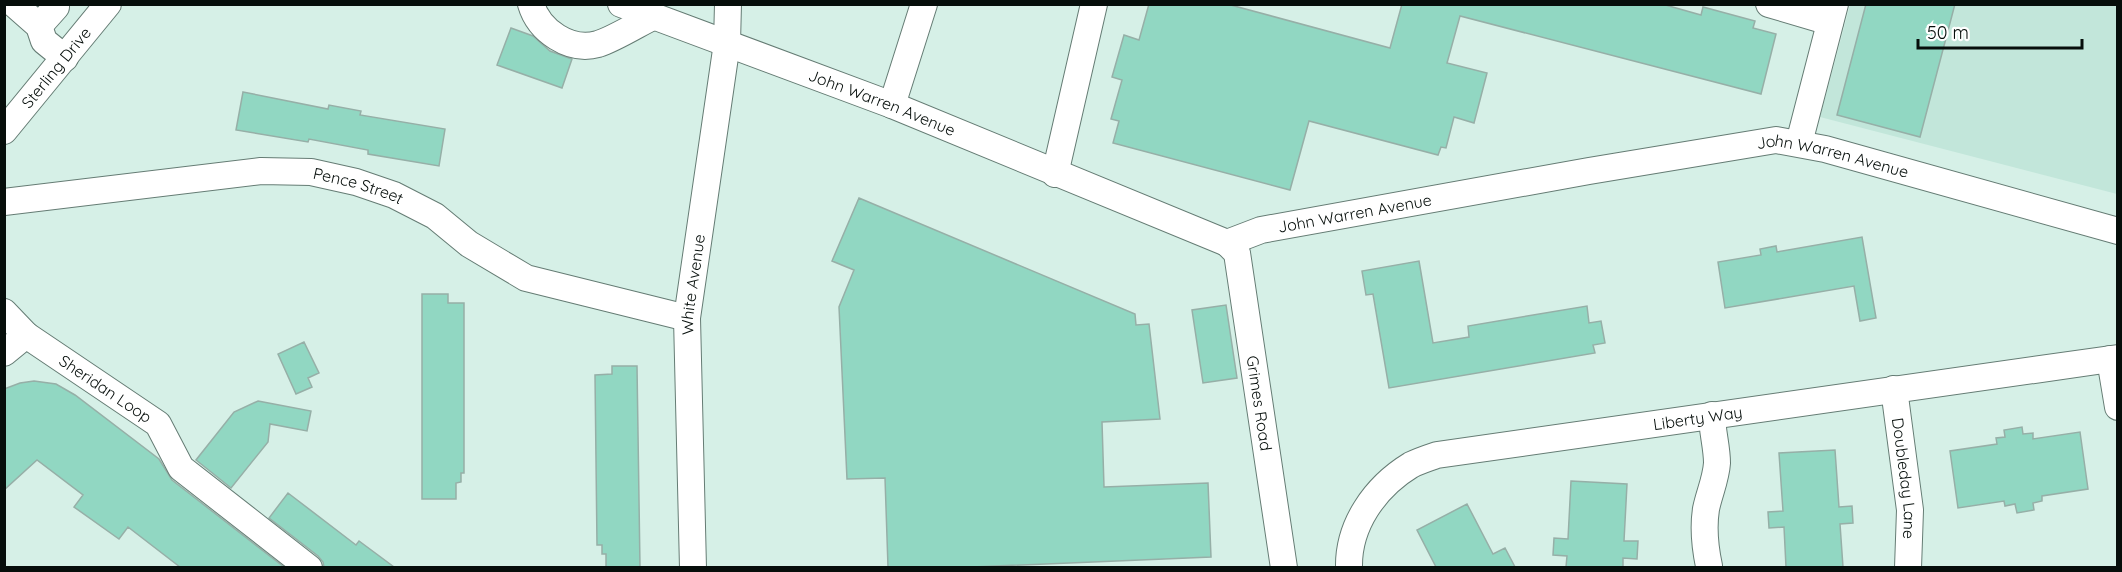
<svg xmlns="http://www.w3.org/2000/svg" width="2122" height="572" viewBox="0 0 2122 572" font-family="Quicksand,sans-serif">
	<rect width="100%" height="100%" fill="#d6f0e7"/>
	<!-- built -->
	<path fill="#c2e6da" d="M1850,5H2117V194L1820,117Z"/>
	<!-- building -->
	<path fill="#91d7c2" stroke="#96afa7" stroke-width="1.5" d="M1149,4H1227L1390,48L1402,4H1662L1701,15L1703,7L1755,21L1753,28L1776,34L1761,94L1460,16L1447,63L1487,73L1474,123L1454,117L1446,148L1441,147L1438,155L1309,121L1290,190L1113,143L1119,121L1111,119L1122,80L1112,77L1124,35L1139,40Z
		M1866,4H1955L1920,137L1837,115Z
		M511,28L533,36L550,51L572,59L562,88L497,65Z
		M243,92L328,109L329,105L361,111L360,115L445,129L439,166L368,154V150L309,139L308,142L236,130Z
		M859,198L1135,314L1136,325L1149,324L1160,419L1102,422L1104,487L1208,483L1211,557L972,567H888L885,478L847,479L839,307L854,270L832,261Z
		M1862,237L1876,318L1860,321L1854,286L1725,308L1718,262L1761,255L1760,249L1776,246L1777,252Z
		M1419,261L1433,343L1469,337L1468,326L1587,306L1589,323L1601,321L1605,343L1593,345L1595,353L1389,388L1373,294L1366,295L1362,271Z
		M422,294H448V303H464V473H461V482L456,483V499H422Z
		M1226,305L1237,378L1203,383L1192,310Z
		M304,342L319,373L308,378L312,387L296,394L278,354Z
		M612,366H637L640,567H606V554H602V545H597L595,375L612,374Z
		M34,381L56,384L75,395L159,459L172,480L284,567H180L128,527L119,539L74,507L83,495L37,460L4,490V389L20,383Z
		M258,401L311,411L307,431L270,424L268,442L231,488L196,460L234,412Z
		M2022,427L2023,434L2033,433V439L2080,432L2088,489L2042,496V501L2033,503L2034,510L2017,513L2015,504L2005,506L2004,501L1958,508L1950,451L1997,444L1996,438L2005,437L2004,430Z
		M1835,450L1839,507L1852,506L1853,523L1840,524L1843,567H1786L1784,527L1769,528L1768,512L1783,511L1779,453Z
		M1571,481L1627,484L1624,541H1638L1637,559L1623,558V567H1566L1567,556L1553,555L1554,538L1568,539Z
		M288,493L356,545L359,541L394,567H324L323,562L318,556L269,518Z
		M1467,504L1493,554L1505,548L1515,567H1436L1417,530Z"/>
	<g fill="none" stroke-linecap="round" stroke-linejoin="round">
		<!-- minor casing -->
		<g stroke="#657c74" stroke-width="28">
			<g id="minor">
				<path d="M14,4L39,26L44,41L65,58"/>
				<path d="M531,4C539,31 570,52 598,44C614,39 638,24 654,16"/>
				<path id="s1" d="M621,4L892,105L1227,243L1261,230L1589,171L1776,140L1825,149L2118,231"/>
				<path d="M1769,4L1830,22"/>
				<path d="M39,26L56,7"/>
				<path d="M892,105L924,4"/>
				<path id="s2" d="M4,131L108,4"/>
				<path d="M1799,143L1835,4"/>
				<path d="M1055,174L1094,4"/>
				<path id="s3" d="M4,202L261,171L311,172L356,182L394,195L435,216L469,244L526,278L687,318"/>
				<path id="s4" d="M1227,243L1237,253L1284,568"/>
				<path d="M4,312L26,335L4,353"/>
				<path id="s5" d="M26,335L158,424L181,468L309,568"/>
				<path d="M2110,359L2118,407"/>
				<path id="s6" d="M1894,389L1910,510L1908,568"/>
				<path d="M1709,566C1705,547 1703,528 1706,509C1709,494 1716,479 1717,463C1717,447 1712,431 1712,415"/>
				<path id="s7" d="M693,568L687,318L727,43L728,4"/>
				<path id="s8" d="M1349,568C1348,525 1375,487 1411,465C1419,461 1428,458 1437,455L2118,358"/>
			</g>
		</g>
		<!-- minor -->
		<use href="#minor" stroke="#fff" stroke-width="26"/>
	</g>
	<g text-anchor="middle" stroke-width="5" stroke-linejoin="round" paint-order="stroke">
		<!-- street labels -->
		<g font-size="16" fill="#060e0b" stroke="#fff">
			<text dy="6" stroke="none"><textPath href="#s2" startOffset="82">Sterling Drive</textPath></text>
			<text dy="6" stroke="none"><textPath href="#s1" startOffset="279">John Warren Avenue</textPath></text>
			<text dy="6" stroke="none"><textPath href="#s1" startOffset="1269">John Warren Avenue</textPath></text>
			<text dy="6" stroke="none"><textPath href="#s3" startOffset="358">Pence Street</textPath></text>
			<text dy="6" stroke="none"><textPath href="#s1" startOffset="783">John Warren Avenue</textPath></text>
			<text dy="6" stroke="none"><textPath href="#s7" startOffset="284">White Avenue</textPath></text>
			<text dy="6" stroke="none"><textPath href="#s5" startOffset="96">Sheridan Loop</textPath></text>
			<text dy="6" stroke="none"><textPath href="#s4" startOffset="166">Grimes Road</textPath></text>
			<text dy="6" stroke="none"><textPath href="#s8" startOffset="417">Liberty Way</textPath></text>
			<text dy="6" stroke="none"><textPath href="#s6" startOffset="90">Doubleday Lane</textPath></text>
		</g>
	</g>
	<!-- border -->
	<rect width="2122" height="572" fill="none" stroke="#060e0b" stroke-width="12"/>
	<!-- scale -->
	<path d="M1918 39v9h164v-9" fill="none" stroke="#060e0b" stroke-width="3"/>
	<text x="1927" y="39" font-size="18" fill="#060e0b" stroke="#ffffff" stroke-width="4.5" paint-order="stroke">50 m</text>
</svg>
